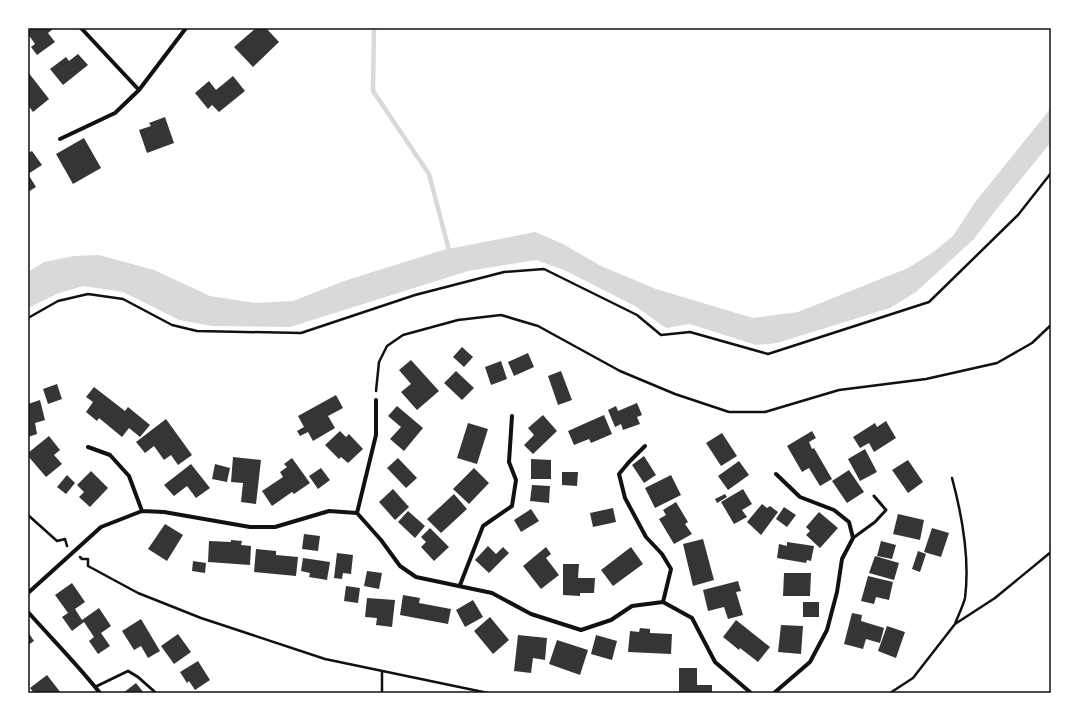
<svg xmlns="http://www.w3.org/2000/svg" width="1079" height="721" viewBox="0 0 1079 721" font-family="Rubik,sans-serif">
	<rect width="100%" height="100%" fill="#fff"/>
	<!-- water -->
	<path fill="#d9d9d9" d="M1051,108V142L996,210L974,239L916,292L890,308L777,343L756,345L690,324L666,328L635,306L564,270L536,260L468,271L290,327L212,326L179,320L123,292L83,286L59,293L28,308V272L44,262L74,256L99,255L154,270L210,296L255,303L293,301L344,281L443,250L535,232L563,244L601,266L656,289L753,318L798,312L908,268L932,253L953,236L976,201Z"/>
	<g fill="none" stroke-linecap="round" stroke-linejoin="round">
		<!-- stream -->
		<path stroke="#d9d9d9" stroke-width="4.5" d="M374,28L373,91L429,174L450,254"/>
	</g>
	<!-- building -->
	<path fill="#353535" d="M28,28H53V29L48,33L55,42L37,55L31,47L35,44L28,34Z
		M256,28H266L279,42L253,67L234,47Z
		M78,54L88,65L63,85L50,69L66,57L69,61Z
		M28,72L49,99L33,112L28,105Z
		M233,76L245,91L219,112L212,105L208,109L195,93L209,81L216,90Z
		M165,117L174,143L147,153L139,130L151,126L149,123Z
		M84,138L101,168L73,184L56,154Z
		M32,151L42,165L28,174V153Z
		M28,174L36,187L28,192Z
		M462,347L473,357L464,367L453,357Z
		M528,353L534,367L514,376L508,362Z
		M411,360L439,391L417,410L401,392L411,384L399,370Z
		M501,361L507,379L491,385L485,367Z
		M456,371L474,388L462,400L444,383Z
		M561,371L572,400L558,405L548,376Z
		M57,384L62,399L48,404L43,389Z
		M94,387L125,411L128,407L150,425L140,437L129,428L122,437L99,418L97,421L86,412L93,402L86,397Z
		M336,395L343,408L328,416L335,428L313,441L308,432L300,436L297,431L304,427L298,416Z
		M40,400L45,420L35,423L37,434L28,437V404Z
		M637,403L642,415L637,417L640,424L623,430L621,424L615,427L608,410L616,406L618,411Z
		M397,406L423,428L404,451L390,439L401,427L388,416Z
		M543,415L557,431L533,454L524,445L534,435L528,428Z
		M604,415L612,434L591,443L589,439L574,445L568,431Z
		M166,419L192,455L178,465L171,455L164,460L154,446L145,453L136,442Z
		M886,421L896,438L874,452L869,443L860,448L853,437L875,423L877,427Z
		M468,423L488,429L477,464L457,458Z
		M340,431L346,437L349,434L363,449L348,463L341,457L339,459L325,445Z
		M812,431L816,438L809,442L812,449L814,448L832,479L820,486L809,468L802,472L787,446Z
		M722,433L737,456L721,466L706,443Z
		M49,436L60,450L54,455L62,464L46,477L28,456V453Z
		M865,449L877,472L860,481L848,459Z
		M644,456L656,475L644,483L632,465Z
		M233,457L261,460L256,504L241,502L243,483L231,482Z
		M292,458L310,483L294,494L292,492L272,506L262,491L283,477L280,472L287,467L284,464Z
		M398,458L417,478L406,488L387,468Z
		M531,459L551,460V479H531Z
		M908,460L923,482L908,493L892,470Z
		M739,461L749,475L728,490L718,476Z
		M191,464L210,488L196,498L187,486L174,496L164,485Z
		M215,464L230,468L227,482L212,479Z
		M321,468L330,480L318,489L309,476Z
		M474,468L489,483L469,504L453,489Z
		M849,470L864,492L847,503L832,481Z
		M91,471L108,488L90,507L79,497L84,492L77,485Z
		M562,472H578L577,486L562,485Z
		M67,475L75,483L66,494L57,487Z
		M671,475L681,495L655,508L645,488Z
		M532,485L550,486L549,503L530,501Z
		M393,489L409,507L395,520L379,502Z
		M743,489L752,504L742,510L747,517L734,524L721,502Z
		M454,494L467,509L441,533L427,519Z
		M725,494L727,497L717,503L715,499Z
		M676,502L688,522L685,524L692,534L674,544L659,519L666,515L663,510Z
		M762,504L767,508L770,506L778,512L761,535L747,522Z
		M784,507L796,515L787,527L776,519Z
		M613,508L616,522L593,527L590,513Z
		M531,509L539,521L521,532L514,520Z
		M408,511L425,526L415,538L398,522Z
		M819,512L838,528L820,548L806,535L810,531L806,527Z
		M898,514L924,520L920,540L893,534Z
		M165,524L183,535L167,561L148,549Z
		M430,528L449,547L434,561L421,547L426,542L421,537Z
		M932,528L949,533L941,557L924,552Z
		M304,534L320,536L318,551L302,549Z
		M703,539L714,580L693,586L683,544Z
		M231,540L242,541L241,545L251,546L250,565L208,562L209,541L231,542Z
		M881,541L896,545L892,559L877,556Z
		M787,542L814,546L811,561L807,560L806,563L777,558L779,544L787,546Z
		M488,546L496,554L503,547L509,553L489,573L475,560Z
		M546,547L551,554L546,558L559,575L541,589L523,566Z
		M631,547L643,564L613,586L601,570Z
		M256,549L276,551V555L298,557L296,576L254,572Z
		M918,551L926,554L920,572L912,569Z
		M337,553L353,555L351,574L343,573L342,579L334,578Z
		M875,556L899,563L894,580L869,573Z
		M303,558L330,562L327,580L309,577L310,573L301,571Z
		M193,561L206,563L205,573L192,571Z
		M563,564H579L578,578H595L594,593H580V596L563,595Z
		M367,571L382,573L379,589L364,586Z
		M784,573H811L810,596H783Z
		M868,576L893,582L889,600L876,597L874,604L861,601Z
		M738,581L741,591L736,592L743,615L728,619L724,607L708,611L703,590Z
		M72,583L85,602L75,609L82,620L99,608L111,626L101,633L110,646L98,654L89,641L94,637L84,622L72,631L62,617L68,613L55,595Z
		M346,586L360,588L358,603L344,601Z
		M403,595L420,598L419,603L451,609L448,624L400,615Z
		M367,598L395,600L392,627L376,625L377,618L365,617Z
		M473,600L483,617L465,627L456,610Z
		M803,602H819V617H803Z
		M852,613L862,615L861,621L884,628L880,643L866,639L863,649L844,644Z
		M490,617L509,640L493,654L474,631Z
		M141,619L160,651L148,658L141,646L134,650L122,631Z
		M736,620L770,647L758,662L740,648L739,650L723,637Z
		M781,625L803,626L801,654L778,652Z
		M887,626L905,632L896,658L878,651Z
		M640,628L650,629V633L672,634L671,654L628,652L630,631L639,632Z
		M28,632L34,641L28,645Z
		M178,634L191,652L174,664L161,646Z
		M518,635L547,638L545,660L533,658L531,673L514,671Z
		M596,635L617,641L612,660L591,654Z
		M557,640L588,650L580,675L549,664Z
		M198,661L210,680L195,690L189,681L187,683L180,672Z
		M679,668H697V685H712V693H679Z
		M47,675L61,693H34L30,688Z
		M136,683L144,693H123Z"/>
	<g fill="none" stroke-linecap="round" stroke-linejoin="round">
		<!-- path -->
		<path stroke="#111" stroke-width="2.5" d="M28,318L58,301L88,294L123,299L172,325L197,331L301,333L415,295L504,272L544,269L637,315L661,335L690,332L768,354L929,302L1018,215L1051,173
			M376,391L379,362L387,346L403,335L458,320L501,315L538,326L620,371L675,394L729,412H765L839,390L926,379L997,363L1032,343L1051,325
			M952,478C962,515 970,559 965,598C963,606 958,616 955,624
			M28,515L57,541L65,539L67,546
			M80,557L82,559H88V566L138,593L201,618L325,659L488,693
			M382,671V693
			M890,693L913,678L955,624L995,598L1051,552"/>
		<!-- service -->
		<path stroke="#111" stroke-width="3" d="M853,538L875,522L886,510L874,496
			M95,687L128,671L138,677L156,693"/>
		<!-- minor -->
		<path stroke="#111" stroke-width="4" d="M81,28L139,90
			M60,139L115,113L139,90L186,28
			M645,446L629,462L619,474L625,498L646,537L662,554L671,569L663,602
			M88,447L110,455L129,476L142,511
			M357,513L376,435V400
			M460,585L483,526L512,506L516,480L509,462L512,416
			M28,593L101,527L142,511L164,512L250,527H275L329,511L357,513L381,540L400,566L416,577L492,593L531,614L581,630L611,620L632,606L663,602L692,618L715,662L751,693
			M28,612C52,639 78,665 100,693
			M774,693L810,662L827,630L837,592L842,559L853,538L849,522L834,510L800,497L776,474"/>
	</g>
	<!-- border -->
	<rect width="1079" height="721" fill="none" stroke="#ffffff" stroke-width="58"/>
	<rect x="29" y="29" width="1021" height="663" fill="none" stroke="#111" stroke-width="1.5"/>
</svg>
